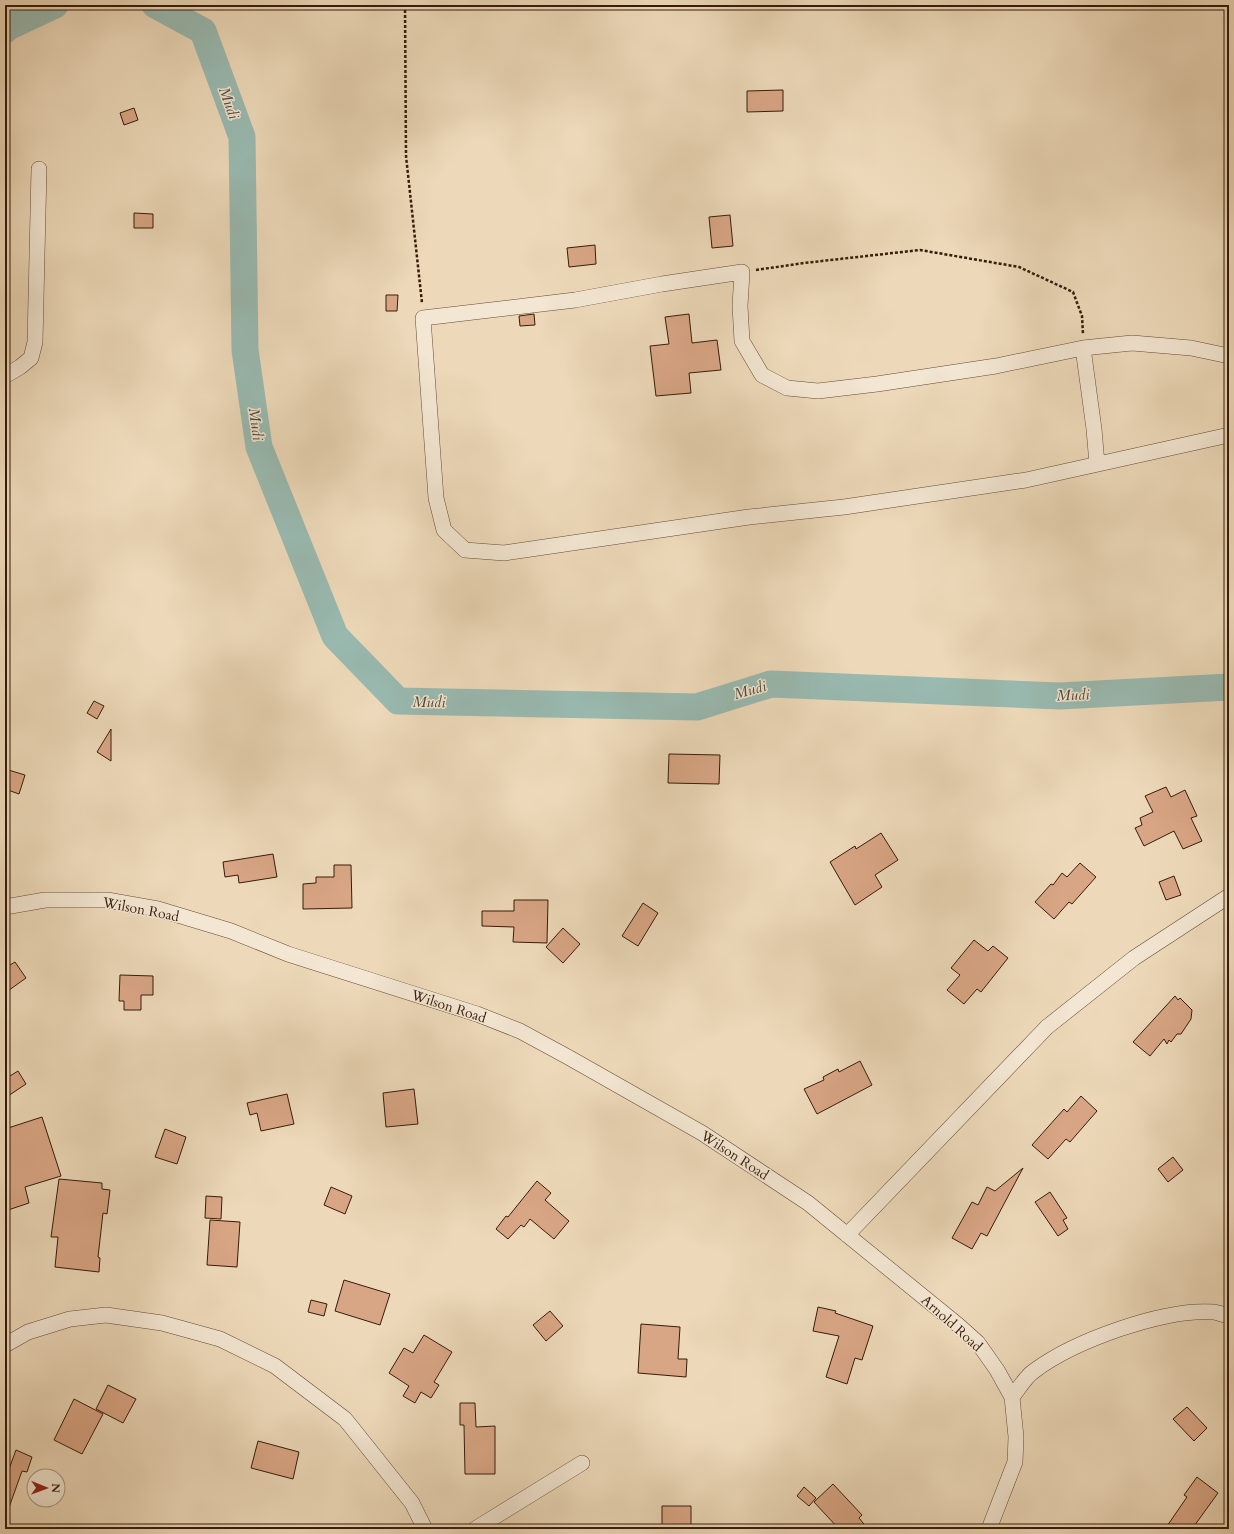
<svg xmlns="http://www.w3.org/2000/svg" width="1234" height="1534" viewBox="0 0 1234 1534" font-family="Cardo,serif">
	<rect width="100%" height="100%" fill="#edd9b9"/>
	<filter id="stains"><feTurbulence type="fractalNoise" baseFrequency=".005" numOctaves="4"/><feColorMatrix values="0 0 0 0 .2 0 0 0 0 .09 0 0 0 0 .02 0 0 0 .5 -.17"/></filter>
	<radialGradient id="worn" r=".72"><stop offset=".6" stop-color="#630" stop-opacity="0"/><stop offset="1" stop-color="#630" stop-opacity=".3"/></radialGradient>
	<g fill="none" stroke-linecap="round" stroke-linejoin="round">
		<!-- river -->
		<path stroke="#99bab1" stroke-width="27" d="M155,5L203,31L242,137L245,350L259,447L335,636L398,701L697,707L771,684L1060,696L1229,687
			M5,30L8,27L55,5"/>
	</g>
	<!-- building -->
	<path fill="#d9a685" stroke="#361b09" d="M783,90V111L747,112V91Z
		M134,108L138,120L124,125L120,113Z
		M134,213L153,214V228H134Z
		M730,215L733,246L712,248L709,217Z
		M595,245L596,264L569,267L567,248Z
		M386,295H398L397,311H386Z
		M534,314L535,325L520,326L519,316Z
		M689,314L692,343L717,340L721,370L689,373L691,393L656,396L650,346L669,344L665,317Z
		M94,701L104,706L97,719L87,713Z
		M111,729V761L97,752Z
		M669,754L720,755L719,784L668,783Z
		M5,769L25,775L19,794L5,789Z
		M1166,787L1171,797L1185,790L1197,816L1191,818L1202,841L1183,849L1174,831L1144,846L1135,828L1142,825L1140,818L1153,812L1145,796Z
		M881,833L898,860L875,875L882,887L855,905L830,862L855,846L856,849Z
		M273,854L277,877L239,883L238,875L225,877L223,862Z
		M1080,863L1096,877L1072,904L1069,902L1054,919L1035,902L1051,884L1053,885L1062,873L1067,877Z
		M334,865H351L352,908L303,909V884L316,883V877H334Z
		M1174,876L1181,895L1166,900L1159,882Z
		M514,900H548L547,943L513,942L514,927L482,926V911H514Z
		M643,903L658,913L638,946L622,936Z
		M563,928L580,944L563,963L546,947Z
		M974,940L988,951L993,946L1008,958L981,992L977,989L964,1004L947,990L960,975L951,968Z
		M15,962L26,978L5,993V968Z
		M120,975L153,976V995H141V1010H124V1001H119Z
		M1175,996L1178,1000L1180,998L1192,1010L1191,1019L1181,1034H1177L1171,1042L1169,1040L1167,1044L1164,1039L1150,1056L1133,1042Z
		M860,1061L872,1085L817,1114L804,1089L824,1080L823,1077L838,1069L839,1072Z
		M18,1071L26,1084L5,1098V1079Z
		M414,1089L418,1124L386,1127L383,1093Z
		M287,1094L294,1124L261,1131L257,1113L250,1115L247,1103Z
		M1081,1096L1097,1111L1070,1142L1066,1139L1048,1159L1032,1145L1064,1109L1067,1112Z
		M42,1117L61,1176L25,1187L29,1203L5,1211V1129Z
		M165,1129L186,1137L177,1164L155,1157Z
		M1173,1157L1183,1170L1168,1182L1158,1169Z
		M1023,1168L987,1236L981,1233L972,1249L952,1238L972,1202L978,1205L987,1187L995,1191Z
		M59,1179L102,1183V1189L110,1190L107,1214L103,1213L98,1257L100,1258L99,1272L55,1267L58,1237H51Z
		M537,1181L551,1193L545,1200L569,1221L554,1239L530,1219L524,1227L521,1225L508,1239L496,1229L506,1216L508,1217Z
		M331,1187L352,1196L345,1214L324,1205Z
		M1050,1192L1067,1218L1063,1220L1068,1229L1058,1236L1035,1202Z
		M206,1196L222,1197L221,1219L205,1218Z
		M210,1220L240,1222L237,1267L207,1265Z
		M344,1280L390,1294L380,1325L335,1311Z
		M311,1300L327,1304L324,1316L308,1312Z
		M818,1307L836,1311L835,1313L873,1326L862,1360L855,1358L847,1384L826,1377L839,1336L813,1331Z
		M550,1311L563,1326L546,1341L533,1325Z
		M641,1324L680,1327L678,1359H687L686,1377L638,1373Z
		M424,1335L452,1352L434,1382L439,1385L431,1398L421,1392L415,1403L403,1396L409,1386L389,1373L404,1348L413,1353Z
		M108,1385L136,1399L123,1423L96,1409Z
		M74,1399L103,1414L82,1454L54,1440Z
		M460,1403H475L476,1427L495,1426V1474H465L464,1425H460Z
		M1187,1407L1207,1428L1194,1441L1173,1419Z
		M258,1441L299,1452L293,1479L251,1468Z
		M16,1450L32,1457L27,1472L22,1471L7,1513H5V1468L9,1469Z
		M1197,1477L1218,1493L1192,1529H1165L1187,1497L1184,1495Z
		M833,1484L862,1515L859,1518L868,1529H839L814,1502Z
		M804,1487L816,1498L809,1506L797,1496Z
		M662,1506H691V1529H662Z"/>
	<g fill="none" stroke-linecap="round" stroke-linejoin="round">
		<!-- minor casing -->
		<g stroke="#644a35" stroke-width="16">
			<path id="minor" d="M1083,348L1094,429L1097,464
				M1229,356L1191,348L1132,343L1083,348L996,366L877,384L818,391L787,388L762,375L742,341L740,306L742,272L662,284L575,300L423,318L436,498L444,530L465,550L504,553L749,517L844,507L1026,480L1229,435
				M5,376L20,367L31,358L35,342L39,169
				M5,907L45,900H107L158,909L231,931L288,954L477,1014L520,1031L568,1057L702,1133L808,1203L958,1325L978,1343L997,1370L1012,1397L1016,1437L1015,1462L989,1529
				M847,1235L1047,1027L1134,958L1229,896
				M5,1345L28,1332L70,1319L106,1315L162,1323L220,1339L275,1366L345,1419L412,1503L425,1529
				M1012,1397C1019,1389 1025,1377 1034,1371C1074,1341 1164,1308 1214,1312C1219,1313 1224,1315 1229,1316
				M475,1529L582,1463"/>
		</g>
		<!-- path -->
		<path stroke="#361b09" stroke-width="2.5" stroke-dasharray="3 2" stroke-linecap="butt" d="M405,5L406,156L422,303
			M756,270L804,263L920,250L1019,267L1073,292L1082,316L1083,334"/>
		<!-- minor -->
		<use href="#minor" stroke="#f3e6d2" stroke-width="15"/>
	</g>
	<g text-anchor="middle" stroke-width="3" stroke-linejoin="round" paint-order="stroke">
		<!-- street labels -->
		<g font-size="14" fill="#361b09" stroke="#f3e6d2">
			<text transform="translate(141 909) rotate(11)" y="5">Wilson Road</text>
			<text transform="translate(449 1006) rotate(18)" y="5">Wilson Road</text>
			<text transform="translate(735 1155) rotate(33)" y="5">Wilson Road</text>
			<text transform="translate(952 1323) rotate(42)" y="5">Arnold Road</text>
		</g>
		<!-- water labels -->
		<g font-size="15" font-style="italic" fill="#544b3b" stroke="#f3e6d2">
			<text transform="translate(229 103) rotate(70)" y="5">Mudi</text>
			<text transform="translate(256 424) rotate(82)" y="5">Mudi</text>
			<text transform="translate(750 690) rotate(-16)" y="5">Mudi</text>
			<text transform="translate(1073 695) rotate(-2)" y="5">Mudi</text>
			<text transform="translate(429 702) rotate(1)" y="5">Mudi</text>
		</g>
	</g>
	<!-- margin -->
	<rect width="1234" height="1534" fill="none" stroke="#edd9b9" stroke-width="20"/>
	<rect x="6" y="6" width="1222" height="1522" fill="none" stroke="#361b09" stroke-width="2"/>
	<rect x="10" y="10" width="1214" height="1514" fill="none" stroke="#361b09"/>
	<!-- north arrow -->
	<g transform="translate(46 1488) rotate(91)"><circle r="19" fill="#f3e6d2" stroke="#a79582"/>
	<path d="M0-3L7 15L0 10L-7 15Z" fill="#8f2418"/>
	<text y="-6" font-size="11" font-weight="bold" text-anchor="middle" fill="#361b09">N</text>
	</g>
	<rect width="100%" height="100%" filter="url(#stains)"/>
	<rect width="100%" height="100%" fill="url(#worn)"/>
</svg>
